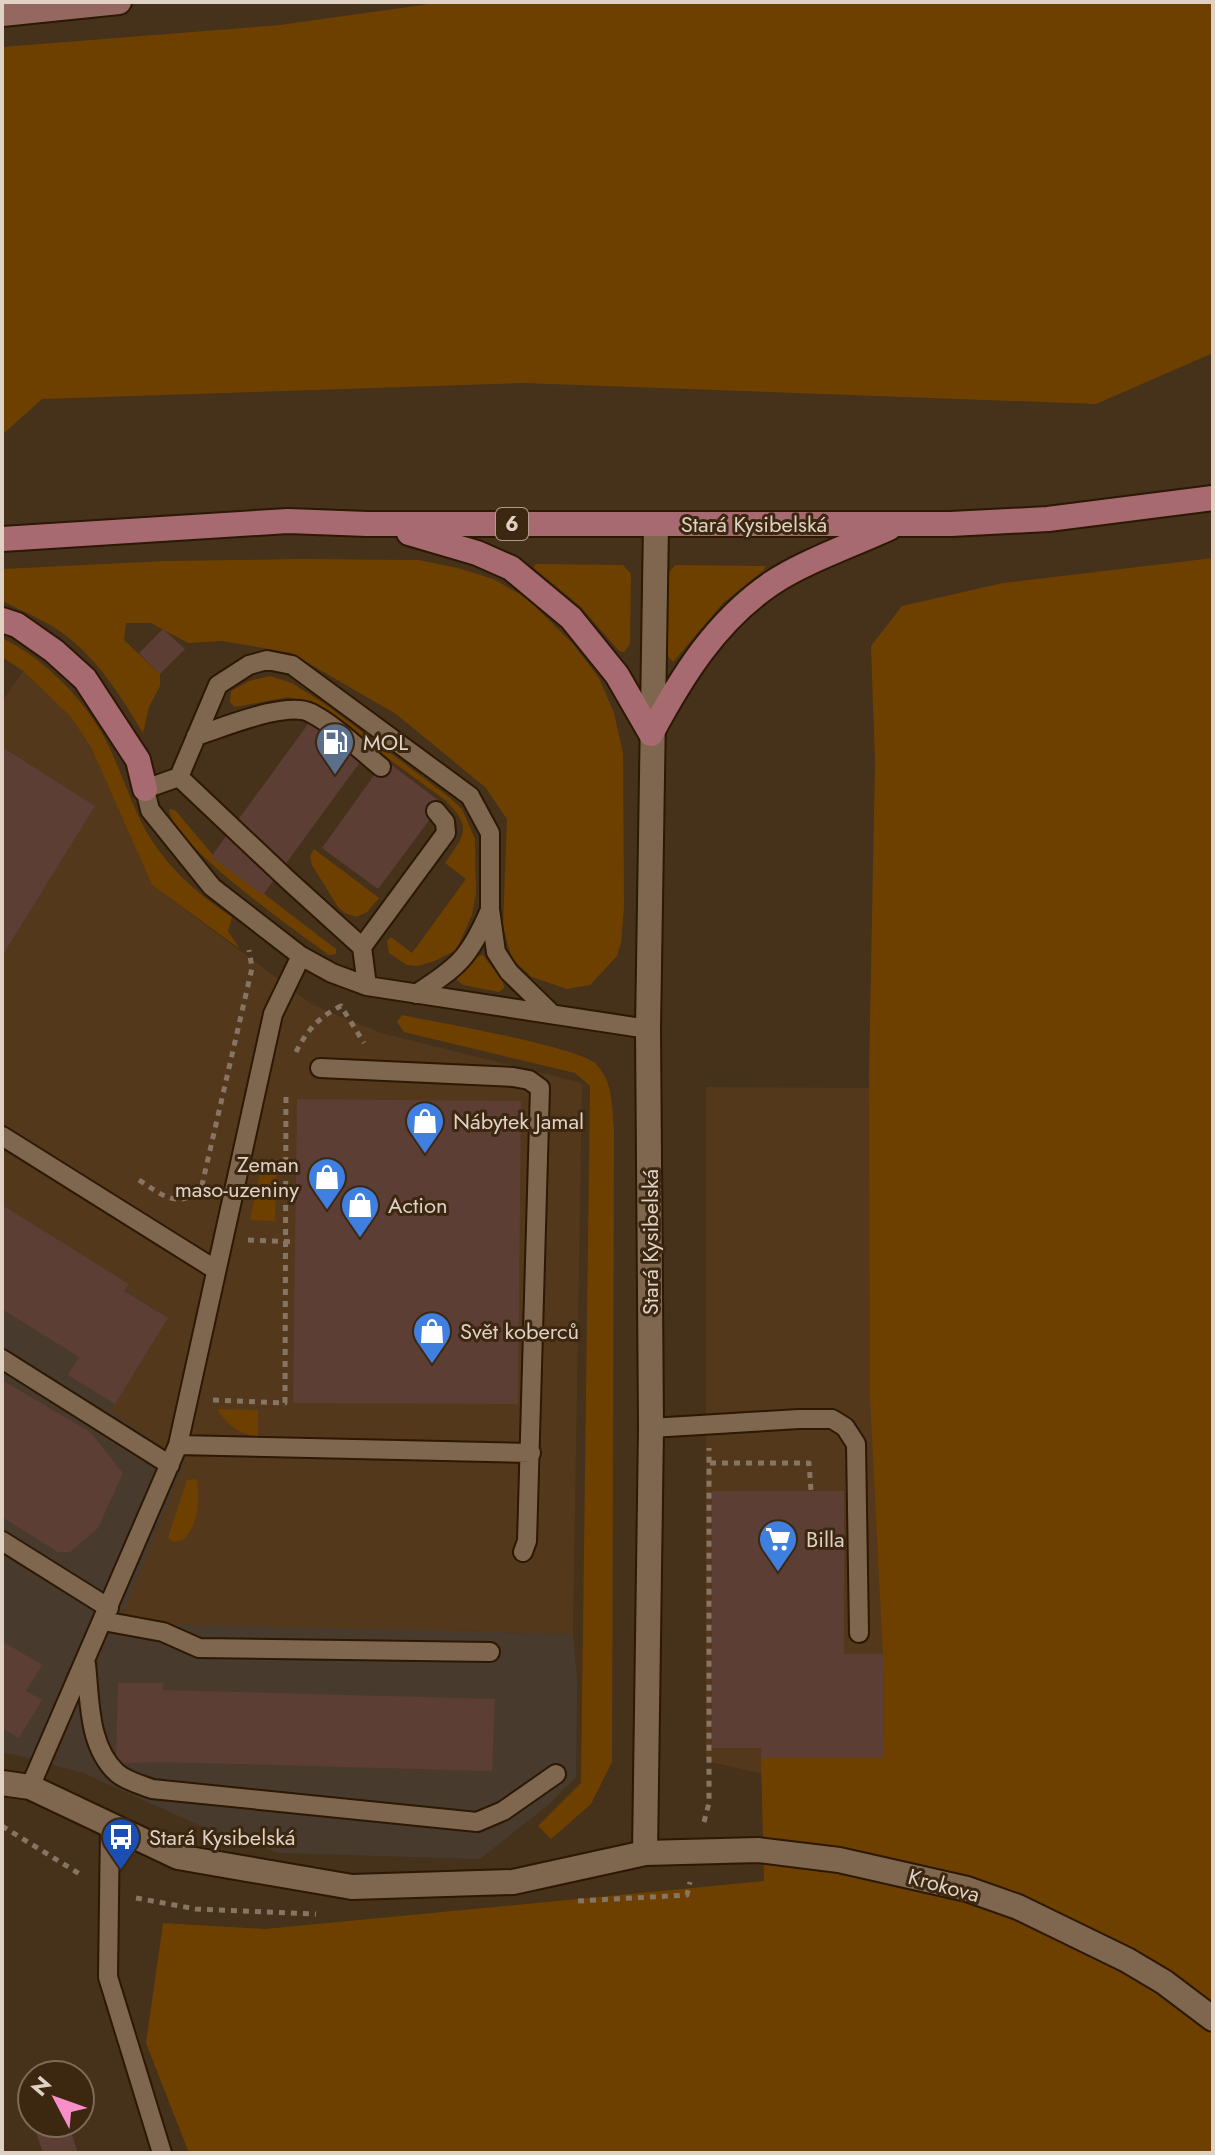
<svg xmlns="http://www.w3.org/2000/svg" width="1215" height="2155" viewBox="0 0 1215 2155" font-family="Jost,sans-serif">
	<rect width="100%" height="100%" fill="#46311b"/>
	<!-- built -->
	<path fill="#53381c" d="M23,671L70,716L91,747L152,885L313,1005L381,1033L582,1083L573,1634L118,1624L109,1411L2,1208V702Z
		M706,1087L889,1088L911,1807L706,1761Z"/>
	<!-- industrial -->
	<path fill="#483b2d" d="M2,1208L168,1318L110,1411L185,1462L119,1623L573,1634L577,1679L576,1777L548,1805L480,1859L280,1853L212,1831L83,1773L17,1755L2,1753Z"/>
	<!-- green -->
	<path fill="#6e4000" d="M443,2H1213V353L1096,404L523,383L42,399L2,435V47L280,25Z
		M1213,558V2153H189L146,2043L163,1923L265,1929L764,1881L761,1758H884L883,1654L870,1397L869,1073L875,762L871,646L902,606L1003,583Z
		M300,559L418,560L458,568L493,579L525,597L549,620L573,644L599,678L614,713L623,753L624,907L621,943L617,956L590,985L567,989L532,977L512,959L503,927L507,819L485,787L396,714L291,653L223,641L188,643L151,623H126L124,640L160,674V686L149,707L143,733C122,698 101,664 69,638C50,622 24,612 2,601V569L166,561Z
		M535,564L623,565L631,574L630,644L624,652L619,651L581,607L534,568Z
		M675,565L766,566L764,570L723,603L673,662L668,656L667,575Z
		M2,638C43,658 81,696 103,735C120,766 129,800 146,831C167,867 198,895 232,917L228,931L240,949L152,885L91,747L70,716L23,671L2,657Z
		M270,676L292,683L325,704L449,797L462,809L475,839L476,893L472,915L456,950L435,961L418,966L407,965L389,953L387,941L391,937L412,953L466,879L445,863C465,834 473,828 445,800L322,710L306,702L288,697L235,707L230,702L231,691L249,681Z
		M169,809L175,810L213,855L336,949V954L329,955C299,933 170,843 169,809Z
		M314,849L379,898L367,912L356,917L345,913L338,907L312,865L310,856Z
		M483,955L503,982L504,988L499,992L463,985L457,980L458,972L475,957Z
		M402,1015C434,1022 582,1047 597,1065C613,1083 612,1106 614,1129L612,1762L591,1804L551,1839L538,1826L581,1783L590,1086L575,1073L404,1032L397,1022Z
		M263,1159H277L275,1221L250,1220Z
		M217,1409L258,1410V1437C239,1434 227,1425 217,1409Z
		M197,1479C199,1501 200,1523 183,1540L174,1542L168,1538L187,1480Z"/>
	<!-- building -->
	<path fill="#5d3e34" d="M163,629L185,649L160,674L139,653Z
		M311,720L363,758L263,895L211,857Z
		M2,747L95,806L2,956Z
		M385,760L442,803L378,889L322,848Z
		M297,1099L521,1101L518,1404L293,1403Z
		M2,1205L129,1284L124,1291L168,1318L115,1404L68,1375L79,1357L2,1309Z
		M2,1380L90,1432L123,1473L98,1528L70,1552H58L2,1517Z
		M712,1491H844V1654H883L884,1758H761L762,1748H712Z
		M2,1641L42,1665L26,1691L42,1700L19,1738L2,1728Z
		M118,1683H163V1690L495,1699L492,1771L162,1762L116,1763Z
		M33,2123H68L78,2153H43Z"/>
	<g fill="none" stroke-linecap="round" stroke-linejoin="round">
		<!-- service casing -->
		<g stroke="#2c1803" stroke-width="22">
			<path id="service" d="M196,736C222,728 287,700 311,713C336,726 359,749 381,767
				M179,777L288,880L362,947L367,986
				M362,947L446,833L445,822L436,811
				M416,994C458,967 469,958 489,912
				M552,1014L509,972L496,952L490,909V833L470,796L292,665L267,660L249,665L218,685L179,777L145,789L150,810L212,887L301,956L332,973L367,986L648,1029
				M320,1068L513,1077L529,1080L540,1088L527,1541L523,1552
				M2,1136L216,1270
				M2,1359L170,1465
				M651,1428L799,1419H832L845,1427L856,1444L859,1633
				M178,1445L531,1453
				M2,1541L109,1608
				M103,1621L163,1632L199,1648L490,1652
				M86,1664C90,1701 88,1746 117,1773C126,1781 142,1785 152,1789L477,1822L503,1811L556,1774
				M30,1787L178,1445L273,1014L301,956
				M110,1825L108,1977L162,2153"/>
		</g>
		<!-- minor casing -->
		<g stroke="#2c1803" stroke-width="28">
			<path id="minor" d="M2,1783L30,1787L178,1857L352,1887L513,1882L645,1853L758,1850L839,1860L967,1889L1018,1907L1127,1960L1164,1982L1213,2019
				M645,1853L651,1428L648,1029L656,524"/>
		</g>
		<!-- secondary casing -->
		<g stroke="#2c1803" stroke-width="28">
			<path id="secondary" d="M2,14L119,2"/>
		</g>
		<!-- primary casing -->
		<g stroke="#2c1803" stroke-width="28">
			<path id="primary" d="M409,533L477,553L511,568L571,618L617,675L651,734
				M2,539L288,521L367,524H951L1048,519L1213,498
				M2,620L17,625L54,651L85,679L138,760L145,789
				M651,734C682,676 716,621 772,583C803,562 854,544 889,528"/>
		</g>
		<!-- path -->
		<path stroke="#877563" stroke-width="5" stroke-dasharray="6 6" stroke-linecap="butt" d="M296,1052C307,1030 319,1017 341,1006L364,1043
			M139,1180C162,1195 181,1212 202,1185L252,968L249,950
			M248,1240L295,1242
			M213,1400L285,1403L286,1092
			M710,1463H809L811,1491
			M704,1822L709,1803V1448
			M2,1826L83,1876
			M136,1898L196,1909L316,1914
			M578,1901L687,1895L690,1882"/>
		<!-- service -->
		<use href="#service" stroke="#7f674f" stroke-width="18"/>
		<!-- minor -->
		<use href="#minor" stroke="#7f674f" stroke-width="24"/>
		<!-- secondary -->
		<use href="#secondary" stroke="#946860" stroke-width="24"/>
		<!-- primary -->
		<use href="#primary" stroke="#a86a71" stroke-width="24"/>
	</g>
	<!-- icons -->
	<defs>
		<g id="fuel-pin" transform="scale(2)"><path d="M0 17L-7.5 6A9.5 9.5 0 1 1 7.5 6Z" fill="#5c6f8a" stroke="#3c2711"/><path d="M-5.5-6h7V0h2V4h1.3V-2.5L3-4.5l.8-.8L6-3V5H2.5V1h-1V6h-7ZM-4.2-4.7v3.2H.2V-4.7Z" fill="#fff"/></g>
		<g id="shop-pin" transform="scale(2)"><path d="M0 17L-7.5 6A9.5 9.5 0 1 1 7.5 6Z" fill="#3f7fe0" stroke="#3c2711"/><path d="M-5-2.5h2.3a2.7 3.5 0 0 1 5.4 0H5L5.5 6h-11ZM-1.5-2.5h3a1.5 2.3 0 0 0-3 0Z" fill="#fff"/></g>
		<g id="supermarket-pin" transform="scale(2)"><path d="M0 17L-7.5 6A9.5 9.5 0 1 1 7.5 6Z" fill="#3f7fe0" stroke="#3c2711"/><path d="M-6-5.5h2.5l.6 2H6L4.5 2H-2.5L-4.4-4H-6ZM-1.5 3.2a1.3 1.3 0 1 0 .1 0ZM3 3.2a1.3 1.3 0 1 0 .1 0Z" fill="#fff"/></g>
		<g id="bus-pin" transform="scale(2)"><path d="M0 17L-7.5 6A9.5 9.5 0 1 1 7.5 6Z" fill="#1a4fb4" stroke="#3c2711"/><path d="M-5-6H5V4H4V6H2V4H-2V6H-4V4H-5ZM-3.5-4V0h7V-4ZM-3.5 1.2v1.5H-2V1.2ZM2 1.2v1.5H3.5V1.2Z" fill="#fff"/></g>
	</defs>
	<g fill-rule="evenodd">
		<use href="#fuel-pin" x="335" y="742"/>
		<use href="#shop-pin" x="425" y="1121"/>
		<use href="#shop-pin" x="327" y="1177"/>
		<use href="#shop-pin" x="360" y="1205"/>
		<use href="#shop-pin" x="432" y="1331"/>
		<use href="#supermarket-pin" x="778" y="1539"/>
		<use href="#bus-pin" x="121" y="1837"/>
	</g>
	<g text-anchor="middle" stroke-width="6" stroke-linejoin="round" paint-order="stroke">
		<!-- shield labels -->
		<rect fill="#3c2711" stroke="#ae9e8e" stroke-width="2" x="496" y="508" width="32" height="32" rx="6"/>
		<g font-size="20" font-weight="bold" fill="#dfd1c4">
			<text x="512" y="531">6</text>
		</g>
		<!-- street labels -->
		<g font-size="22" fill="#dfd1c4" stroke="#3c2711">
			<text x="754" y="532">Stará Kysibelská</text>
			<text transform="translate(650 1242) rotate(-90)" y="8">Stará Kysibelská</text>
			<text transform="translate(944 1885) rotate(15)" y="8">Krokova</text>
		</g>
		<!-- poi labels -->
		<g font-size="22" fill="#dfd1c4" stroke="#3c2711" text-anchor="start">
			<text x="363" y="750">MOL</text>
			<text x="453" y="1129">Nábytek Jamal</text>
			<text x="299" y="1172" text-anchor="end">Zeman<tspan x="299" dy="25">maso-uzeniny</tspan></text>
			<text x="388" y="1213">Action</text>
			<text x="460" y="1339">Svět koberců</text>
			<text x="806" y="1547">Billa</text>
			<text x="149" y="1845">Stará Kysibelská</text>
		</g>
	</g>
	<!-- border -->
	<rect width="1215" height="2155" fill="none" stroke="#dfd1c4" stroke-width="8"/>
	<!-- north arrow -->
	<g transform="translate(56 2099) rotate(311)"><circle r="38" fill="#3c2711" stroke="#7d6b59" stroke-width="2"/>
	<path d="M0-6L14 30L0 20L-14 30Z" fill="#f98fc9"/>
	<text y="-12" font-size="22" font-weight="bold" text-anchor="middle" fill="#dfd1c4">N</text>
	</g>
</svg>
